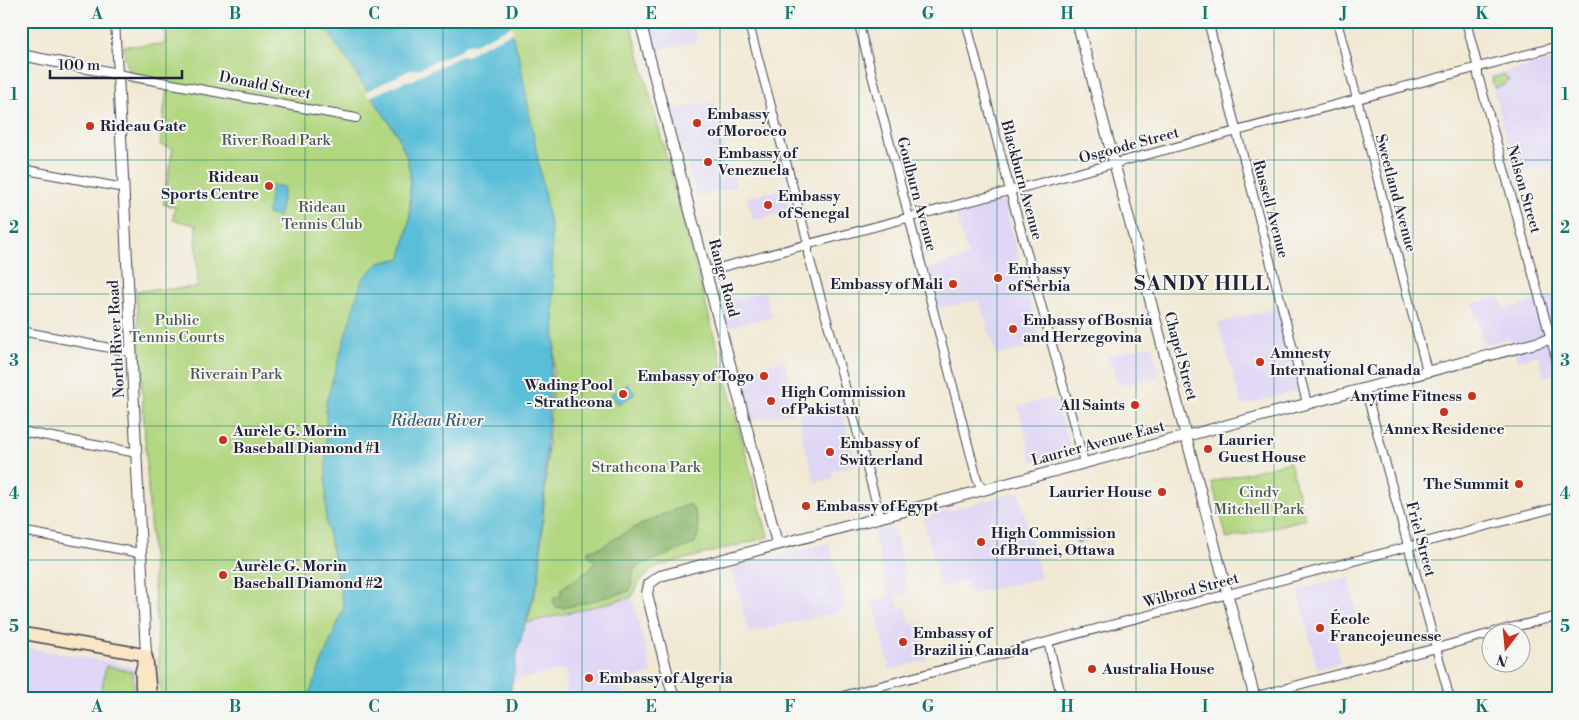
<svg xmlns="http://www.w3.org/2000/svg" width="1579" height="720" viewBox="0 0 1579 720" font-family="'Libre Bodoni',serif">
	<rect width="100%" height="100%" fill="#f6f6f2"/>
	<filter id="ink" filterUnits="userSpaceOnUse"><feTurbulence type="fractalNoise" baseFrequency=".02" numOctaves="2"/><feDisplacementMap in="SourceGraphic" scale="10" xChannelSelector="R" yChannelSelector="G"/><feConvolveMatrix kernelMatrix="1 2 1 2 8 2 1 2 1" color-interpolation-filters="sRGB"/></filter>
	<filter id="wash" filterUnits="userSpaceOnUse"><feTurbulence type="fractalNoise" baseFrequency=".0096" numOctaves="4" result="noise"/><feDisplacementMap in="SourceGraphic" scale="20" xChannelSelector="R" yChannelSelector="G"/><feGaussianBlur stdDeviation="1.12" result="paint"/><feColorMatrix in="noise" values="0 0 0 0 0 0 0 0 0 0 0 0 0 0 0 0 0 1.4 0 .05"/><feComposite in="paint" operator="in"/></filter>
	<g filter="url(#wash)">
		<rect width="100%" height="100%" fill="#f1e9d4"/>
		<!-- built -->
		<path fill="#dfd5f5" d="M648,21H692L698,41L656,50Z
			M1558,59V181H1554L1550,164L1515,173L1490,76Z
			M713,102L736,186L696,198L672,110Z
			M784,189L789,212L753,220L747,197Z
			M1004,201L1041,344L997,356L979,300L938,308L928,269L968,257L956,215Z
			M764,291L772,317L728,327L721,303Z
			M1558,295V373L1544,377L1538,355L1518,360L1509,338L1484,345L1473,303L1500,298L1504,309Z
			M1279,308L1300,390L1242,406L1218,323Z
			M1153,345L1160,378L1118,386L1108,355Z
			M784,360L798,408L839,399L856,465L831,471L833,478L815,482L803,439L799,411L752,420L739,371Z
			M1055,398L1071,451L1032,463L1018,406Z
			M1019,492L1041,578L970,594L966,580L941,587L923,517Z
			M893,526L904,568L902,574L909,593L896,596L899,609L906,607L911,624L918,623L927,660L890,670L873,601L889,597L873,532Z
			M829,543L846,610L749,633L732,568Z
			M1349,577L1358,615L1331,621L1341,662L1317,668L1298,589Z
			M632,597L652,673L619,683L623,699H567L566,669L512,681L518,649L527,623Z
			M21,646L130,666L135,671L136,699H21Z"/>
		<!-- green -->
		<path fill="#b2d781" stroke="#6a7c5e" d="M165,21H321L397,134L407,158L410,172V218L401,258L379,263L326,521L344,608L307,699H161L136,291L198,287L196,225L173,220L175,207L163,204L173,148L160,145L167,88L131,82C129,69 124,59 124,46L165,44Z
			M507,21H630L768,537L655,567L639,583L632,597L527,623L539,577L555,346L529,115L519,56Z
			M1504,75L1509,80L1505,85L1494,88L1492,78Z
			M1290,462L1305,519L1227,539L1212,482Z
			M106,666L133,672L134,699H100Z"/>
		<!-- forest -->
		<path fill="#8db86f" stroke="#586d55" d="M687,505H691C698,517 702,532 694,544L634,568L630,591L564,608L555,607L553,599L560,596L562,588L589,570L595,562L588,555V551C593,548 598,549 603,546C629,529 657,516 687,505Z"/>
		<!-- water -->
		<path fill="#5abed8" stroke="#3e708a" d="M321,21H507L519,56L551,230L555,346L551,371L539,577L518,649L509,699H307L344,608L326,521V402L362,279L379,263L401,258L410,218V172L407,158L397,134Z
			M272,185L284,187L279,217L267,214Z
			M628,384L635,394L618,404L611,394Z
			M1089,531L1091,539L1077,543L1075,535Z"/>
		<!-- pier -->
		<path fill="#f1e9d4" d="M512,26L514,32L477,49L470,55L462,56L420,75L414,80L406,81L369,97L365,92L410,70L418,69L459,51L466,44H474Z"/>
	</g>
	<g filter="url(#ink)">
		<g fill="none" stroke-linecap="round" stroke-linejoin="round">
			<!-- minor casing -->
			<g stroke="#414052" stroke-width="10">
				<path id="minor" d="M115,21L118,74L356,118
					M748,21L808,243V254C834,341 856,429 880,516
					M858,21L977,479L982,489
					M966,21L1012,198L1084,462
					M1208,21L1307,403
					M1337,21L1427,371
					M1466,21L1478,68V75L1558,365
					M21,169L124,188
					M707,271L1558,46
					M21,331L131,352
					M1365,388L1450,699
					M21,431L137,453
					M21,531L140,553
					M1494,632L1558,616
					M1048,642L1062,699
					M831,699L1558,507
					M1246,699L1492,633"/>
			</g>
			<!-- tertiary casing -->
			<g stroke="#414052" stroke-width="12">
				<path id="tertiary" d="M640,21L777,543
					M1077,21L1255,699
					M21,55L118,74L146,655
					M674,699L647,594L649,584L660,576L1558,337"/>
			</g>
			<!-- secondary casing -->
			<g stroke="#414052" stroke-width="14">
				<path id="secondary" d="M21,633L146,655
					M147,659L151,699
					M142,699L141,672L146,655"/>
			</g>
			<!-- minor -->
			<use href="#minor" stroke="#fff" stroke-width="8"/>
			<!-- tertiary -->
			<use href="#tertiary" stroke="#fff" stroke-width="10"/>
			<!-- secondary -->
			<use href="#secondary" stroke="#fbe6c4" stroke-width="11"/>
		</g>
	</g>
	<!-- grid -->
	<path fill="none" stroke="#0f766e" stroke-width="1" stroke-opacity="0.55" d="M166,21V699M305,21V699M443,21V699M582,21V699M720,21V699M859,21V699M997,21V699M1136,21V699M1274,21V699M1413,21V699M21,160H1558M21,294H1558M21,426H1558M21,560H1558"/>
	<!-- markers -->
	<g fill="#c8321e" stroke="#f6f6f2" stroke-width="2">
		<circle cx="697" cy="123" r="5"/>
		<circle cx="90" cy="126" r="5"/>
		<circle cx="708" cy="162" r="5"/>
		<circle cx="269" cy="186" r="5"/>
		<circle cx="768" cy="205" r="5"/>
		<circle cx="998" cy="278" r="5"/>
		<circle cx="953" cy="284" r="5"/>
		<circle cx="1013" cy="329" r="5"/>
		<circle cx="1260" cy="362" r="5"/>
		<circle cx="764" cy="376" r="5"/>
		<circle cx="623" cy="394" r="5"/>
		<circle cx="1472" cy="396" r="5"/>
		<circle cx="771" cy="401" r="5"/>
		<circle cx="1135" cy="405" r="5"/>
		<circle cx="1444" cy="412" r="5"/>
		<circle cx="223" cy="440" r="5"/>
		<circle cx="1208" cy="449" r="5"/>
		<circle cx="830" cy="452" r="5"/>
		<circle cx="1519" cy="484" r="5"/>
		<circle cx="1162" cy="492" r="5"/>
		<circle cx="806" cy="506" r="5"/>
		<circle cx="981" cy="542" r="5"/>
		<circle cx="223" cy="575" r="5"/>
		<circle cx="1320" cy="628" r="5"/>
		<circle cx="903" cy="642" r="5"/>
		<circle cx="1092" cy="669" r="5"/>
		<circle cx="589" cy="678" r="5"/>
	</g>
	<g text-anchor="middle" stroke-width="4" stroke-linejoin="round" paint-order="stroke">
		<!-- street labels -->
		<g font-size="15" fill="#22223b" stroke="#f6f6f2">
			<text transform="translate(265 85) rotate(11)" y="5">Donald Street</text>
			<text transform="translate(1129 145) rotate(-15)" y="5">Osgoode Street</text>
			<text transform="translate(1022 180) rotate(75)" y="5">Blackburn Avenue</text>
			<text transform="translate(1524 189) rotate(74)" y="5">Nelson Street</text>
			<text transform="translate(1396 193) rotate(75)" y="5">Sweetland Avenue</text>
			<text transform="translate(917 194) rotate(75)" y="5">Goulburn Avenue</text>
			<text transform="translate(1271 209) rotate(75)" y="5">Russell Avenue</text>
			<text transform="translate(724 278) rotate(75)" y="5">Range Road</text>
			<text transform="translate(116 339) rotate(-93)" y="5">North River Road</text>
			<text transform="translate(1181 356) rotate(75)" y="5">Chapel Street</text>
			<text transform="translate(1098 443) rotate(-15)" y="5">Laurier Avenue East</text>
			<text transform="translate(1421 539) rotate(75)" y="5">Friel Street</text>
			<text transform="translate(1191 590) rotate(-15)" y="5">Wilbrod Street</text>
		</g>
		<!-- poi labels -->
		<g font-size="15" font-weight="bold" fill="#22223b" stroke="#f6f6f2" text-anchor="start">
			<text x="707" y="119">Embassy<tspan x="707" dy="17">of Morocco</tspan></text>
			<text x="100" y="131">Rideau Gate</text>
			<text x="718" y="158">Embassy of<tspan x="718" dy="17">Venezuela</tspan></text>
			<text x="259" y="182" text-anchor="end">Rideau<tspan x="259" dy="17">Sports Centre</tspan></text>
			<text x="778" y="201">Embassy<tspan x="778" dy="17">of Senegal</tspan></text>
			<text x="1008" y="274">Embassy<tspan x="1008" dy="17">of Serbia</tspan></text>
			<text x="943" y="289" text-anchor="end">Embassy of Mali</text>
			<text x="1023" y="325">Embassy of Bosnia<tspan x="1023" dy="17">and Herzegovina</tspan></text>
			<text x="1270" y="358">Amnesty<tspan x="1270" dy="17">International Canada</tspan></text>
			<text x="754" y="381" text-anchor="end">Embassy of Togo</text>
			<text x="613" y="390" text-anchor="end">Wading Pool<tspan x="613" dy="17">- Strathcona</tspan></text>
			<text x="781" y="397">High Commission<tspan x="781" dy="17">of Pakistan</tspan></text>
			<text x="1462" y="401" text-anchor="end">Anytime Fitness</text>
			<text x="1125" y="410" text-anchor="end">All Saints</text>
			<text x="1444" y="434" text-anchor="middle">Annex Residence</text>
			<text x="233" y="436">Aurèle G. Morin<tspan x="233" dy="17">Baseball Diamond #1</tspan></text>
			<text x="1218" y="445">Laurier<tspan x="1218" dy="17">Guest House</tspan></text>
			<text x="840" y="448">Embassy of<tspan x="840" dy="17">Switzerland</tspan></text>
			<text x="1509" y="489" text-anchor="end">The Summit</text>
			<text x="1152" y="497" text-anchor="end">Laurier House</text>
			<text x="816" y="511">Embassy of Egypt</text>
			<text x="991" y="538">High Commission<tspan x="991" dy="17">of Brunei, Ottawa</tspan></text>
			<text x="233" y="571">Aurèle G. Morin<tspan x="233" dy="17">Baseball Diamond #2</tspan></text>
			<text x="1330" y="624">École<tspan x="1330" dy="17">Francojeunesse</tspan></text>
			<text x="913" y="638">Embassy of<tspan x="913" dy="17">Brazil in Canada</tspan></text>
			<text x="1102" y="674">Australia House</text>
			<text x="599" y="683">Embassy of Algeria</text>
		</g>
		<!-- park labels -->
		<g font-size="15" fill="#4d5850" stroke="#f6f6f2">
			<text x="276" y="145">River Road Park</text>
			<text x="322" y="212">Rideau<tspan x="322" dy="17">Tennis Club</tspan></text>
			<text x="177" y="325">Public<tspan x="177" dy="17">Tennis Courts</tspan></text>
			<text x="236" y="379">Riverain Park</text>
			<text x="646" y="472">Strathcona Park</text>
			<text x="1259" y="497">Cindy<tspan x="1259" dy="17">Mitchell Park</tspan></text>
		</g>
		<!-- water labels -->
		<g font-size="16" font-style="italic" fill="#365972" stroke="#f6f6f2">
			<text x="437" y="426">Rideau River</text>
		</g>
		<!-- district labels -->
		<g font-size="20" font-weight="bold" letter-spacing="1" fill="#22223b" stroke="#f6f6f2">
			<text x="1202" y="290">SANDY HILL</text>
		</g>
	</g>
	<!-- margin -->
	<rect width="1579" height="720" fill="none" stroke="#f6f6f2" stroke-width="55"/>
	<!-- north arrow -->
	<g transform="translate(1506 648) rotate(196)"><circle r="24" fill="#f6f6f2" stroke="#a1a1a9"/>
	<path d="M0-4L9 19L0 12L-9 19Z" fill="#c8321e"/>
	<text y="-8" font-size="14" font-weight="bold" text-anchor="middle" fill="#22223b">N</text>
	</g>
	<!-- scale -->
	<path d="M50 70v8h132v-8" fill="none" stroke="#22223b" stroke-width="2.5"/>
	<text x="58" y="70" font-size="15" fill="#22223b" stroke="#f6f6f2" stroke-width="4" paint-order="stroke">100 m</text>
	<rect x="28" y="28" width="1524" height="664" fill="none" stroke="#0f766e" stroke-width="2"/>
	<g font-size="16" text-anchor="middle" font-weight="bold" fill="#0f766e">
		<text x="97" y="19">A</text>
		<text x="235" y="19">B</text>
		<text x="374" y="19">C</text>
		<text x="512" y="19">D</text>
		<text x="651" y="19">E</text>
		<text x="790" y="19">F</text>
		<text x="928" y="19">G</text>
		<text x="1067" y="19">H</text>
		<text x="1205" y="19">I</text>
		<text x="1344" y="19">J</text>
		<text x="1482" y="19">K</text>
		<text x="14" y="100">1</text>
		<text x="1565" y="100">1</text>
		<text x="14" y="233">2</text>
		<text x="1565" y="233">2</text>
		<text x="14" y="366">3</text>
		<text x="1565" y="366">3</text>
		<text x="14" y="499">4</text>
		<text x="1565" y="499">4</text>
		<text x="14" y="632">5</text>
		<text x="1565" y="632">5</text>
		<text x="97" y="712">A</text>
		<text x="235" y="712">B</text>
		<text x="374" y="712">C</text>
		<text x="512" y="712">D</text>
		<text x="651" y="712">E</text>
		<text x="790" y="712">F</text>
		<text x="928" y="712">G</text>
		<text x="1067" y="712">H</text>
		<text x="1205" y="712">I</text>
		<text x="1344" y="712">J</text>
		<text x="1482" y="712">K</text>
	</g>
</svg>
